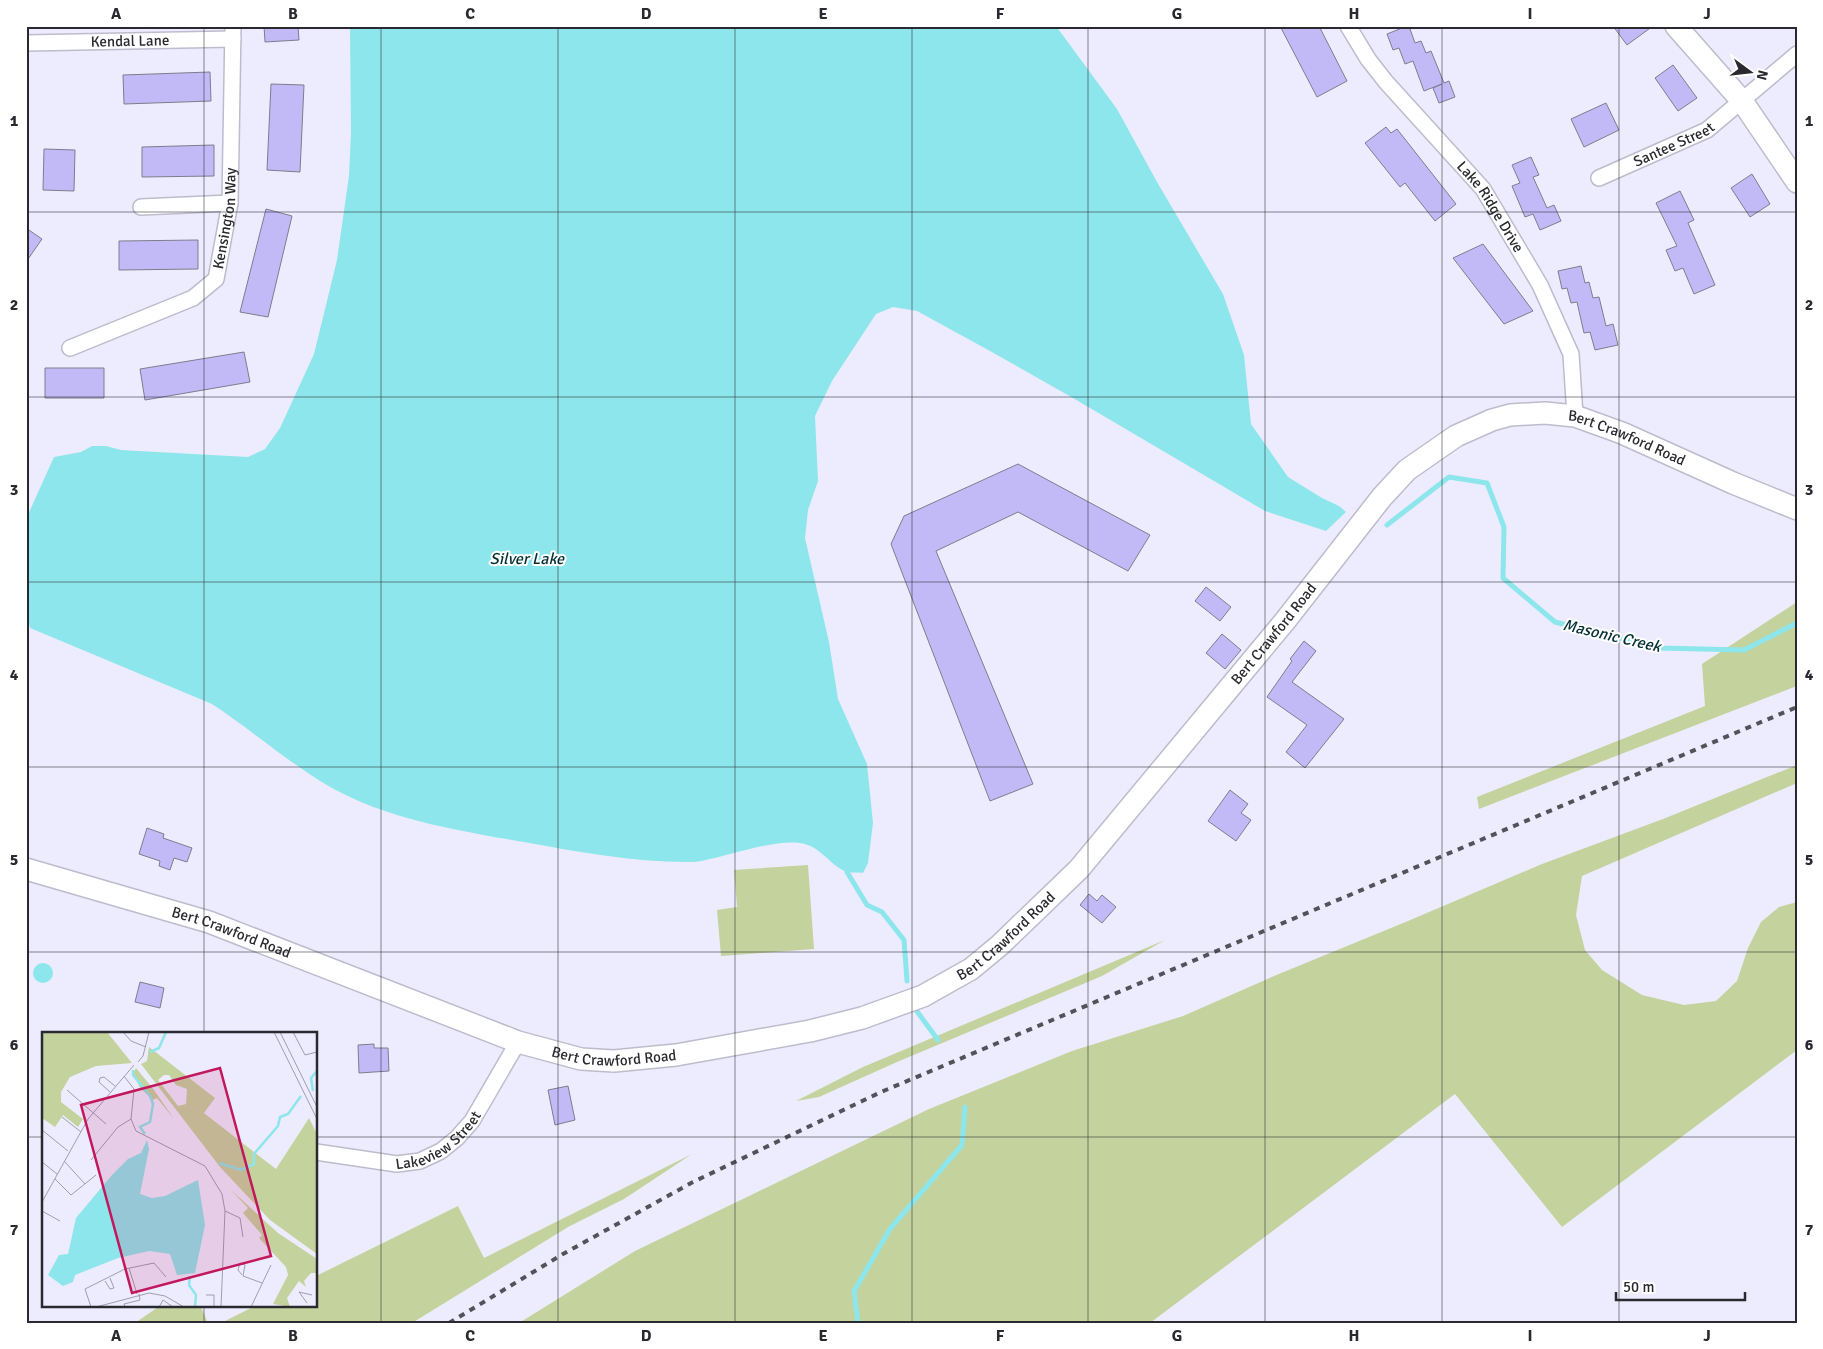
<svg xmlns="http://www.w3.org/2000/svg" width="1823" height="1349" viewBox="0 0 1823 1349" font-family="Signika,sans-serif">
	<rect width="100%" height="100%" fill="#edecfe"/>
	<!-- green -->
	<path fill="#c4d29e" d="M1797,602V686L1479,809L1477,797L1705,706L1702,664Z
		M1797,765V783L1582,876L1576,915L1585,950L1602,970L1642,995L1684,1005L1716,1001L1737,981L1748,948L1761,922L1779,907L1797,902V1050L1562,1227L1455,1094L1150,1323H519L635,1251L929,1109L1072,1051L1183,1016L1274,976L1408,921L1542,864L1663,819Z
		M808,865L814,949L721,956L717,910L737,907L734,870Z
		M1165,940L1102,976L897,1062L819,1097L796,1101L863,1067Z
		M692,1154L624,1199L568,1227L412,1323H221L257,1305H316V1276L458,1206L484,1258Z
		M161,1305H200L208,1323H135Z"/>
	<!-- water -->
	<path fill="#8de6eb" d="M350,26H1056L1117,109L1157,182L1223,294L1244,355L1251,424L1288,477L1322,498L1339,506L1346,512L1326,531L1265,511L1073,398L990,351L917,311L893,307L876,314L832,381L815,416L818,481L808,510L805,538L829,642L838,699L867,764L873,823L868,863L863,873C858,872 852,873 848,872C830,867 822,846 800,843C776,840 739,852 715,858C708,859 700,862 693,862C638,863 578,852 524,842C460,831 390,820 332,788C290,764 253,731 212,704L30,628L26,610V519L54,457L81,452L92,446H106L121,450L248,457L265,449L280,428L314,354L337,260L349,176L351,133Z
		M33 973a10 10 0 1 1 20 0a10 10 0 1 1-20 0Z"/>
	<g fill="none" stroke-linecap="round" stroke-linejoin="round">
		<!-- stream -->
		<path stroke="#8de6eb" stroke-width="5" d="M1387,525L1449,477L1487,483L1504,527L1503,578L1555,622L1659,648L1744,650L1797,623
			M847,872L867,905L882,912L904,940L907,981
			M916,1010L938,1040
			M858,1323L854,1291L890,1229L962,1145L965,1107"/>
	</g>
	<!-- building -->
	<path fill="#c2baf7" stroke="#7e7c8c" d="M264,26H298L299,40L265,42Z
		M1280,26H1319L1347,81L1317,97Z
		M1407,26H1409L1415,43L1421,41L1426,53L1431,51L1444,83L1449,81L1455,97L1439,103L1433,88L1442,84L1424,91L1413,61L1405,64L1399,48L1393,50L1387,34Z
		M1613,26H1653L1627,45Z
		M1673,65L1697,98L1678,111L1655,78Z
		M210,72L211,101L124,104L123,75Z
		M271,84L304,85L300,172L267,170Z
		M1606,103L1619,130L1584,147L1571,119Z
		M1386,127L1391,133L1397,129L1456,204L1435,221L1405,183L1400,187L1365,143Z
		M214,145V176L142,177V147Z
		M44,149L75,150L74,191L43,190Z
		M1531,157L1539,175L1533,177L1547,208L1554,205L1561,221L1540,230L1533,214L1525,217L1512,186L1520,183L1512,165Z
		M1752,174L1770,204L1750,217L1731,188Z
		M1680,191L1694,220L1688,223L1715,285L1694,294L1683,268L1675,271L1666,250L1677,246L1656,203Z
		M266,209L292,216L268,317L240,312Z
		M26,228L42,239L26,262Z
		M198,240V269L119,270V241Z
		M1483,244L1533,311L1504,324L1453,258Z
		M1581,266L1585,283L1589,282L1593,298L1599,297L1606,326L1613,324L1618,345L1595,350L1590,332L1584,333L1577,302L1571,303L1567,288L1562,289L1558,271Z
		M244,352L250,382L145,400L140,369Z
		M45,368H104V398H45Z
		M1018,464L1150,535L1128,571L1018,512L936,551L1033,784L990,801L891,544L904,516Z
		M1206,587L1231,607L1220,621L1195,601Z
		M1222,634L1241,650L1225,669L1206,653Z
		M1304,641L1316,651L1292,682L1344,719L1305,768L1286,752L1307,725L1267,697L1292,661L1290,659Z
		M1230,790L1248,804L1241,813L1251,820L1236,841L1208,821Z
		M147,828L164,834L163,838L192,848L187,862L174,858L170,870L159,866L160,861L139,854Z
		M1089,894L1097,901L1102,895L1116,907L1102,923L1080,905Z
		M140,982L164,988L160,1008L135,1002Z
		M374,1044V1048H388L389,1071L359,1073L358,1045Z
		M568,1086L575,1120L555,1125L548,1090Z"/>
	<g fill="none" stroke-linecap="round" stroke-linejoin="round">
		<!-- street casing -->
		<g stroke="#bdbccd" stroke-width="18">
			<g id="street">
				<path id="s1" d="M1348,26L1368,59L1386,82L1483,189L1540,285L1571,354L1575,416"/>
				<path id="s2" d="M26,43L233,39"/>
				<path id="s3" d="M1599,178L1707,130L1797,54"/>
				<path d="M141,207L230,203"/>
				<path id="s4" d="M70,348L193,298L216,279L230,203L233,26"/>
				<path id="s5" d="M316,1152L397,1164L420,1161L441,1151L457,1138L472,1121L518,1042"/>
			</g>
		</g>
		<!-- secondary casing -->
		<g stroke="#bdbccd" stroke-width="24">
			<g id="secondary">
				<path d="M1676,26L1742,101L1797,182"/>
				<path id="s6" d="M26,869L209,922L518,1042L581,1059L614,1061L676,1055L810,1031L862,1018L923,996L971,969L1000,945L1079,869L1285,621L1382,497L1407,470L1456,436L1492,420L1510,415L1545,413L1575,416L1622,433L1733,483L1797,509"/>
			</g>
		</g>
		<!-- street -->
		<use href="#street" stroke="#fff" stroke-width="15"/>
		<!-- secondary -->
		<use href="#secondary" stroke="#fff" stroke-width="21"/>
		<!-- rail -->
		<path stroke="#52525a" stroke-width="4" stroke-dasharray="6 6" stroke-linecap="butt" d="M449,1323L563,1254L693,1182L881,1092L1797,707"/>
	</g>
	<!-- grid -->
	<path fill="none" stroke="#29292f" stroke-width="1" stroke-opacity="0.55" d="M204,26V1033M381,26V1323M558,26V1323M735,26V1323M912,26V1323M1088,26V1323M1265,26V1323M1442,26V1323M1619,26V1323M26,212H1797M26,397H1797M26,582H1797M26,767H1797M26,952H1797M26,1137H44M316,1137H1797M204,1305V1323"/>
	<g text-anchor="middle" stroke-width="4" stroke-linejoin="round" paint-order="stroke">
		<!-- street labels -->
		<g font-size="15" fill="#29292f" stroke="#fff">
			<text dy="5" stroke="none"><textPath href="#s2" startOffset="104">Kendal Lane</textPath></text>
			<text dy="5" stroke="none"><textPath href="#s3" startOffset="82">Santee Street</textPath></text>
			<text dy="5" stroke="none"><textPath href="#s1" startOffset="231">Lake Ridge Drive</textPath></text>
			<text dy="5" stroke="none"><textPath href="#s4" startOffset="224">Kensington Way</textPath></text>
			<text dy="5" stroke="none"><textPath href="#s6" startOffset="1895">Bert Crawford Road</textPath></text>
			<text dy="5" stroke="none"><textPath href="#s6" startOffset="1445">Bert Crawford Road</textPath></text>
			<text dy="5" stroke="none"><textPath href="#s6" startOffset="215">Bert Crawford Road</textPath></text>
			<text dy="5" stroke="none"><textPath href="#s6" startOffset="1040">Bert Crawford Road</textPath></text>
			<text dy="5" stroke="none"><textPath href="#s6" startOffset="620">Bert Crawford Road</textPath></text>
			<text dy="5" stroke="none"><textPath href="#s5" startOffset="131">Lakeview Street</textPath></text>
		</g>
		<!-- water labels -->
		<g font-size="16" font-style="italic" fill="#043134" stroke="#fff">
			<text x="527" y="564">Silver Lake</text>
			<text transform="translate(1612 635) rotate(13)" y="6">Masonic Creek</text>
		</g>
	</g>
	<!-- overview -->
	<g transform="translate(42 1032)">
		<rect width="275" height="275" fill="#edecfe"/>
		<path d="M0,0H65L90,31L54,34L28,45L19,60V70L41,87L36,95L21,83L13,95L0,86ZM107,15L173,66L162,81L234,137L267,86L275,102V222L228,188L178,135L99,32L105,29ZM122,43H127L134,53L145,57L144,72L136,74L116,48ZM94,36L112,58L132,87L115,66L111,68L98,56L91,41ZM189,158L236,201L275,227V241H269L262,249L264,255L257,249L245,266L248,275L231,272L246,243L244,235L217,206L220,203L201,181L206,176Z" fill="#c4d29e" fill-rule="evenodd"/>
		<path d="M105,108L107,117L98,162L110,166L123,164L156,148L163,193L153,241L135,243L128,222L107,219L76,226L33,243L31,250L21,254L6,243L17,223L26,222L34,186L70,143L86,127L99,121Z" fill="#8de6eb"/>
		<path fill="none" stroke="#8de6eb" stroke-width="2.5" d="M108,20L117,16L124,0M91,38V43L108,64L111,72L108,90L98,95L103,102M271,59L269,46L275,39M177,131L199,138L212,132V122L236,94L238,85L246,82L259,64M148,244L147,253L154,263L153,275"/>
		<path fill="none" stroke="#9f9eab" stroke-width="1" d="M81,0L89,9L104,15M232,0L275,87M238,0L275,75M251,0L263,23L275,20M96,30L101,24L107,0M82,44L92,57L89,87L94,99L163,134L180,162L183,179L179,275M25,58L64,92M68,60L57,50L58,46L62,45L73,54M20,85L39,100M0,98L26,119M49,128L76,95L89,87M22,129L43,152M0,130L15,142M13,147L29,163L54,143M0,170L46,87L92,33M0,179L18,189M183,179L198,186L201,205M87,236L95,262M200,243L196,238L198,231L203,233L201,244L220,251M63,249L68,257L72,256L68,246M164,263H172V275M265,271L257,260L270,263M49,275L43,257L83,237L112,231L124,245M54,275L107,261L123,264L142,275M83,275L82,272L98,268L97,262M117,275L121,268L131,275M209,275L229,233"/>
		<path fill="#c2185b" fill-opacity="0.15" stroke="#c2185b" stroke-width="2.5" d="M178,36L229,224L90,261L39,73Z"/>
		<rect width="275" height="275" fill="none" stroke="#29292f" stroke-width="2.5"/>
	</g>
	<!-- border -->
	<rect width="1823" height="1349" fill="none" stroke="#ffffff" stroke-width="55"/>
	<!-- north arrow -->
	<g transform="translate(1750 72) rotate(105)" stroke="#ffffff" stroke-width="4" paint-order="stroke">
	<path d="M0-4L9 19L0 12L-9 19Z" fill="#29292f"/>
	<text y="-8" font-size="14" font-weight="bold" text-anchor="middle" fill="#29292f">N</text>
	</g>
	<!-- scale -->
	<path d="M1616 1292v8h129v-8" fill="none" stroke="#29292f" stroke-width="2.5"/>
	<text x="1623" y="1292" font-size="15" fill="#29292f" stroke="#ffffff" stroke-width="4" paint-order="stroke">50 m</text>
	<rect x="28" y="28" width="1768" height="1294" fill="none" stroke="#29292f" stroke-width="2"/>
	<g font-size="16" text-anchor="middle" font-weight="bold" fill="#29292f">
		<text x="116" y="19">A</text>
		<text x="293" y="19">B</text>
		<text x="470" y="19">C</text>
		<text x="646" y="19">D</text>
		<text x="823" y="19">E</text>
		<text x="1000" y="19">F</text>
		<text x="1177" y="19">G</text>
		<text x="1354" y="19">H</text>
		<text x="1530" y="19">I</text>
		<text x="1707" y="19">J</text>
		<text x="14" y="126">1</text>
		<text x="1809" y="126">1</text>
		<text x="14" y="310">2</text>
		<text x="1809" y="310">2</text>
		<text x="14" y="495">3</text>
		<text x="1809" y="495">3</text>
		<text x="14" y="680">4</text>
		<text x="1809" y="680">4</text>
		<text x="14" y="865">5</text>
		<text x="1809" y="865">5</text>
		<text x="14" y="1050">6</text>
		<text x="1809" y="1050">6</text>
		<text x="14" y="1235">7</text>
		<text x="1809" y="1235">7</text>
		<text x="116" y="1341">A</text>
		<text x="293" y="1341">B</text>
		<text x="470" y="1341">C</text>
		<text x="646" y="1341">D</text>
		<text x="823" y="1341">E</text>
		<text x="1000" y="1341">F</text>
		<text x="1177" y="1341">G</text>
		<text x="1354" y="1341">H</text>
		<text x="1530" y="1341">I</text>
		<text x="1707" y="1341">J</text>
	</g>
</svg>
